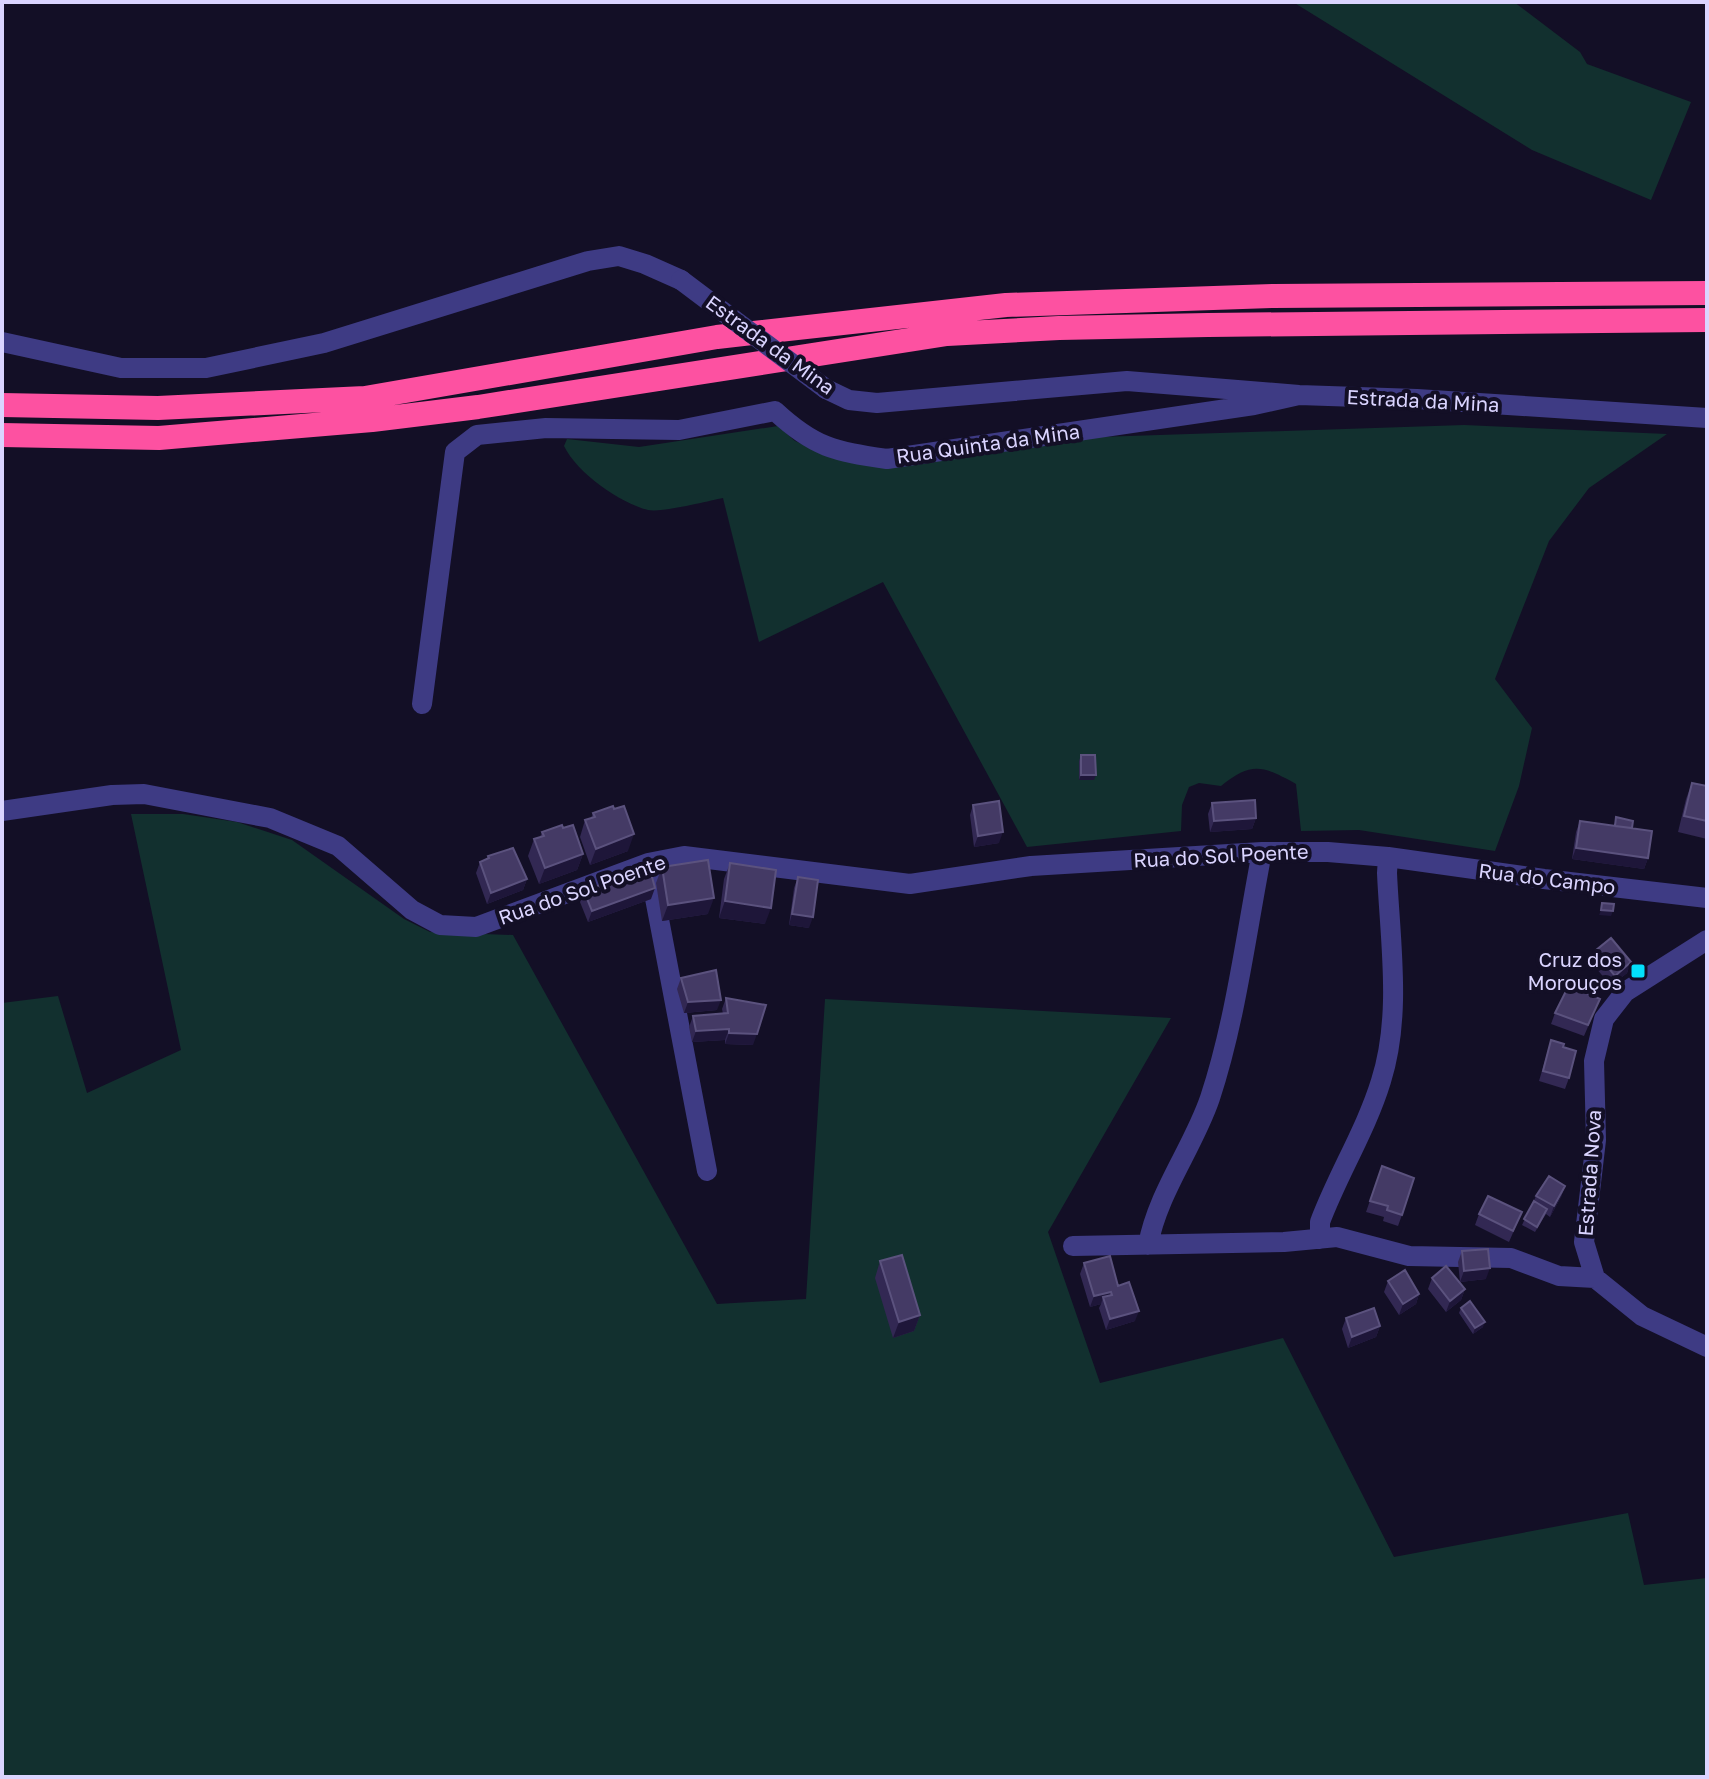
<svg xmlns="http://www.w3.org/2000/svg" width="1709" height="1779" viewBox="0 0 1709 1779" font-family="'Golos Text',sans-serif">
	<rect width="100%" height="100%" fill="#130f26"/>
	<!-- green -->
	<path fill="#12302f" d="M1293,2H1514L1580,52L1587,64L1691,102L1651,200L1532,150Z
		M1464,425L1667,434L1589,488L1549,541L1495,679L1532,728L1519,786L1495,851L1359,830L1301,831L1296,784C1263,766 1252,761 1221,786L1199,783L1189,787L1182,805L1181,831L1027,847L883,582L759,642L723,498C708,501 661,513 648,510C620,503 577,473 564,446L567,439L639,447L778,426L795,441L835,459L1069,438Z
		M131,814H183L237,822L292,840L404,919L430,932L513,935L717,1304L806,1299L825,999L1171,1018L1048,1232L1100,1383L1283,1338L1394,1557L1628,1513L1644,1585L1707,1578V1777H2V1003L58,996L87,1093L181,1050Z"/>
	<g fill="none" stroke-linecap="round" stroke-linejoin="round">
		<!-- minor -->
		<path stroke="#3e3b84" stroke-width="20" d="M2,342L121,368H206L324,343L588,261L619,256L645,264L681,280
			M826,389L849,400L877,403L1127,381L1299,395L1417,399L1707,418
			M422,704L455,452L477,435L546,428L679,430L775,411C815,448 834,451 887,459L1254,405L1299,395
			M2,811L112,795L144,794L270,818L338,846L412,910L440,925L476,927L648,863L684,856L910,884L1031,866L1262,852H1328L1388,857L1544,879L1707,898
			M649,867L707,1171
			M1707,940L1625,992L1604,1019L1594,1061L1596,1140L1584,1242L1595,1278L1642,1316L1707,1347
			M1320,1239V1222C1338,1174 1366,1130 1381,1081C1402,1015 1390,941 1387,873L1388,857
			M1148,1245C1158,1192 1193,1148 1210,1098C1236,1019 1246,934 1262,852
			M1073,1246L1284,1242L1337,1237L1409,1256L1511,1258L1559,1276L1595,1278"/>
		<!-- highway -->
		<path stroke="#fd51a1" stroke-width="24" d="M2,405L158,408L365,398L717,337L1006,305L1273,296L1707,293
			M2,435L159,438L372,420L478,407L947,334L1059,328L1208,325L1707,320"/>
		<!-- minor-bridge -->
		<path stroke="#3e3b84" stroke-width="20" d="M681,280L826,389"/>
	</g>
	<!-- wall -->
	<path fill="#322853" d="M1081,755L1094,780H1079V761Z
		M1692,783L1707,786V839L1678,832L1686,799Z
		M1212,803L1256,818L1252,829L1210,832L1208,814Z
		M973,805L999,843L974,847L970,815Z
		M593,813L628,851L590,865L580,837L585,820L591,818Z
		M1616,817L1632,828L1648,858L1644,869L1572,859L1576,832L1580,821L1614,826Z
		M563,828L583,854L577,870L539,884L528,856L534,839L540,837L542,832Z
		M488,856L527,879L523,890L487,904L476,873L480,862L487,859Z
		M730,863L765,924L719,918L724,879Z
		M662,867L708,914L662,921L656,883Z
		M798,877L809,928L789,925L794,888Z
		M584,891L651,899L588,922L580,902Z
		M1595,951L1631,962L1627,973L1611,986L1591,962Z
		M681,978L717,1010L684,1013L677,989Z
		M726,998L753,1045L725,1044V1040L692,1042L689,1027L693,1016L723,1014L722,1009Z
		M1600,999L1584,1036L1551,1024L1555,1013Z
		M1551,1040L1563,1047L1569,1078L1565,1089L1539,1081Z
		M1382,1166L1402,1215L1398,1226L1383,1221L1384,1217L1366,1212Z
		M1565,1186L1561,1197L1550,1217L1546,1214L1535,1232L1522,1225L1536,1196Z
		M1522,1212L1509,1242L1475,1225L1479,1214Z
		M1462,1251L1486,1279L1460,1282L1458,1262Z
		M880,1261L920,1315L914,1331L893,1338L875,1278Z
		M1084,1263L1118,1286L1135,1321L1106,1330L1099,1308L1101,1304L1090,1307L1080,1274Z
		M1432,1278L1465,1289L1461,1300L1446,1312L1428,1289Z
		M1388,1281L1419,1294L1416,1304L1399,1315L1384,1292Z
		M1461,1308L1483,1327L1473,1334L1459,1313Z
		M1346,1318L1380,1326L1376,1337L1348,1348L1342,1329Z"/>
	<!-- shaded-wall -->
	<path fill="#1e1639" d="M1081,775H1096L1094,780H1079Z
		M1256,818L1252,829L1210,832L1214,821Z
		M1003,832L999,843L974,847L978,836Z
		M634,834L628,851L590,865L596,849Z
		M1576,848L1648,858L1644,869L1572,859Z
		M583,854L577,870L539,884L545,868Z
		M527,879L523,890L487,904L491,893Z
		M655,888L651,899L588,922L592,911Z
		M714,898L708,914L662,921L668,905Z
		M725,901L771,908L765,924L719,918Z
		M1601,910L1613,911L1611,916L1599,915Z
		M792,914L813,917L809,928L789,925Z
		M1631,962L1627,973L1611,986L1615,976Z
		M721,1000L717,1010L684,1013L688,1002Z
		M729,1029L725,1040L692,1042L696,1031Z
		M729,1033L757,1034L753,1045L725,1044Z
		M1565,1186L1561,1197L1550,1217L1554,1206Z
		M1490,1268L1486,1279L1460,1282L1464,1271Z
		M1465,1289L1461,1300L1446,1312L1450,1301Z
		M1111,1292L1107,1302L1103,1297L1101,1304L1090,1307L1094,1296Z
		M1419,1294L1416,1304L1399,1315L1403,1304Z
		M1139,1311L1135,1321L1106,1330L1110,1319Z
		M920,1315L914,1331L893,1338L899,1322Z
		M1485,1322L1483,1327L1473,1334L1475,1328Z
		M1380,1326L1376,1337L1348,1348L1352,1337Z"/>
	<!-- building -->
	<path fill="#443a65" stroke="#5b527e" stroke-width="2" d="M1081,755H1095L1096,775H1081Z
		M1692,783L1707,786V821L1684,816Z
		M1255,800L1256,818L1214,821L1212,803Z
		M999,801L1003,832L978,836L973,805Z
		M613,806L614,809L624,806L634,834L596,849L585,820L595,817L593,813Z
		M1616,817L1633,821L1632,828L1615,826Z
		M1580,821L1652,831L1648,858L1576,848Z
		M562,825L563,828L573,825L583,854L545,868L534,839L544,836L542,832Z
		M513,848L527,879L491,893L480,862L489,858L488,856Z
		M708,860L714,898L668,905L662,867Z
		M730,863L776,870L771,908L725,901Z
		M649,866L655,888L592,911L584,891Z
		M798,877L818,880L813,917L792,914Z
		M1602,903L1614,904L1613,911L1601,910Z
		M1611,938L1631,962L1615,976L1595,951Z
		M716,970L721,1000L688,1002L681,978Z
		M1569,985L1600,999L1588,1025L1555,1013Z
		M726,998L766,1005L757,1034L729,1033V1029L696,1031L693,1016L728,1013Z
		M1551,1040L1564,1044L1563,1047L1576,1051L1569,1078L1543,1071Z
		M1382,1166L1414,1178L1402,1215L1387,1210L1388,1206L1370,1201Z
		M1549,1176L1565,1186L1554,1206L1536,1196Z
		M1488,1196L1522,1212L1513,1231L1479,1214Z
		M1534,1201L1547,1209L1537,1227L1524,1219Z
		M1488,1249L1490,1268L1464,1271L1462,1251Z
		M902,1255L920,1315L899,1322L880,1261Z
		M1110,1256L1118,1286L1129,1282L1139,1311L1110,1319L1103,1297L1112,1295L1111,1292L1094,1296L1084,1263Z
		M1446,1266L1465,1289L1450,1301L1432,1278Z
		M1405,1270L1419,1294L1403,1304L1388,1281Z
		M1470,1301L1485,1322L1475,1328L1461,1308Z
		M1374,1308L1380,1326L1352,1337L1346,1318Z"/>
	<!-- markers -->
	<rect fill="#03e0fc" stroke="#130f26" stroke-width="3" x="1630" y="963" width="16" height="16" rx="4"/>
	<g text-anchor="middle" stroke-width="8" stroke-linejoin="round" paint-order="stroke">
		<!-- street labels -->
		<g font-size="20" fill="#dad4ff" stroke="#130f26">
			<text transform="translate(770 345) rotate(36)" y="7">Estrada da Mina</text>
			<text transform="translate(1423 401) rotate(3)" y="7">Estrada da Mina</text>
			<text transform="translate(988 444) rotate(-8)" y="7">Rua Quinta da Mina</text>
			<text transform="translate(1221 856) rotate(-3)" y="7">Rua do Sol Poente</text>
			<text transform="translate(1547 879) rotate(7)" y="7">Rua do Campo</text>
			<text transform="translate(582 890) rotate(-19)" y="7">Rua do Sol Poente</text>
			<text transform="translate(1590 1173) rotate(-86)" y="7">Estrada Nova</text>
		</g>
		<!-- poi labels -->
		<g font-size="20" fill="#dad4ff" stroke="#130f26" text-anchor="end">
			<text x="1622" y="967">Cruz dos<tspan x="1622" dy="23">Morouços</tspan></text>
		</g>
	</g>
	<!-- border -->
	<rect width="1709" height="1779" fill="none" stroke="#dad4ff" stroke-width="8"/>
</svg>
